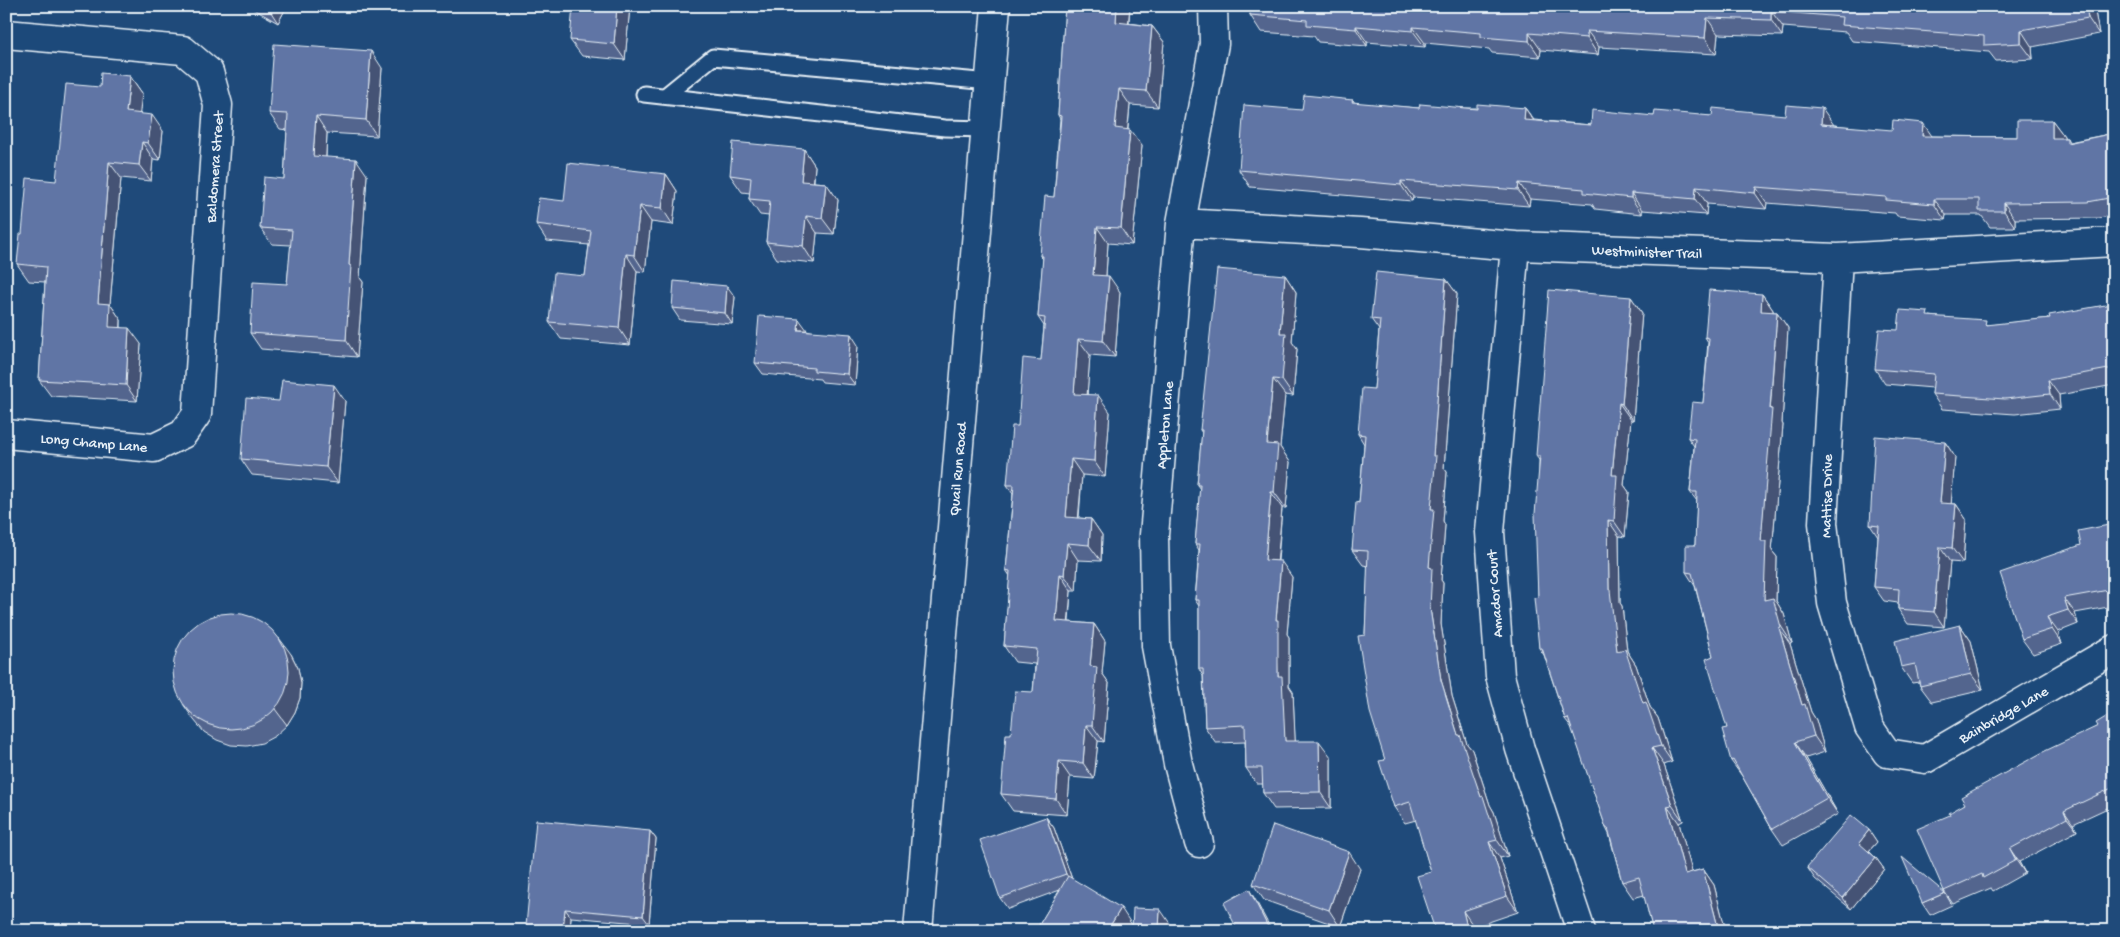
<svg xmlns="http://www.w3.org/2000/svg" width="2120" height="937" viewBox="0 0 2120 937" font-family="'Gochi Hand',sans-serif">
	<rect width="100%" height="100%" fill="#1f4a7a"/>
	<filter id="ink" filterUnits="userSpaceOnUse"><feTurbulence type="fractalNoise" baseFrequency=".02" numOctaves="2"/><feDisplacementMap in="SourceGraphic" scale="10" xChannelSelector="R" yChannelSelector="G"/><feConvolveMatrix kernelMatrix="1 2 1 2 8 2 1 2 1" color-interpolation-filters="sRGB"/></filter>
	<g filter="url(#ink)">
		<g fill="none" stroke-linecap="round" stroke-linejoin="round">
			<!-- lane casing -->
			<g stroke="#e8f1f8" stroke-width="19">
				<path id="lane" d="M644,94L945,128L986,129
					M665,96L713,57L990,82"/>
			</g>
			<!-- street casing -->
			<g stroke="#e8f1f8" stroke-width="31">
				<path id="street" d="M6,34L183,50L209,72L218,105L197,414L183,434L154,448L6,434
					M1181,223L1360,233L1515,246L1838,258L2114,242
					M1515,246L1490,532L1500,676L1520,749L1581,931
					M1838,258L1823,523L1832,603L1869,727L1887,753L1925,759L2114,649
					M1199,843L1178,764L1156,646L1154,535L1181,223L1214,44L1213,6"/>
			</g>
			<!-- secondary casing -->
			<g stroke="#e8f1f8" stroke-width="31">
				<path id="secondary" d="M918,931L996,6"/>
			</g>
			<!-- lane -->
			<use href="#lane" stroke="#1f4a7a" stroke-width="15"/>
			<!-- street -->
			<use href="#street" stroke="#1f4a7a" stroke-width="28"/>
			<!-- secondary -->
			<use href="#secondary" stroke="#1f4a7a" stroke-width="28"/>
		</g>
		<!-- wall -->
		<path fill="#53658e" stroke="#e8f1f8" d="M248,6H287L278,23Z
			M630,6L625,60L582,56L570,40Z
			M1065,6H1130L1129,23L1152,26L1164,42L1158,107L1130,105L1128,129L1142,146L1132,245L1108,243L1106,276L1120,292L1115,357L1090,355L1087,395L1110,412L1105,477L1082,475L1079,518L1091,519L1102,535L1101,561L1078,560L1076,591H1071L1069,622L1094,624L1105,641L1102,673L1109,683L1104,742L1098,741L1094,779L1070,777L1067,815L1013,811L1001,794L1011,734L1033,692L1035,664L1015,662L1004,646L1010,576L1006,570L1013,493L1007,485L1018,426L1041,360L1044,326L1038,317L1043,259L1040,256L1054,197L1060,119L1058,115Z
			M1251,6H2094L2099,34L2032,47L2033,59L1996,61L1989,52L1852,41L1846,32L1783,27L1782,36L1718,34L1716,54L1599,47L1598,55L1541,50L1540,57L1492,53L1489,49L1425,43V47L1367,42V46L1318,42L1314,36L1261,32L1250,15Z
			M382,68L377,136L327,133L326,157L367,175L360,278L363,282L357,357L261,349L250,333L287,284L291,245L272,244L260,228L284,179L287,130L280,129L269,113Z
			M130,76L142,93L139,114L163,131L160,160L153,159L151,181L121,178L110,304L121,320V327L141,344L137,401L51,396L39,380L45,282L29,281L17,264L22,234L56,181L100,87Z
			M1353,100L1355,103L1419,108H1525L1534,120L1591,125L1654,116H1712L1834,125L1932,136L2017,137L2052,120L2064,136V138H2067L2069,142L2114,133V215L2099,218L2015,219V227H1990L1981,215H1946L1945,220L1897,216L1895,213L1767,203L1766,209L1707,204L1706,215L1642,210V214L1595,209L1592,204L1530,199L1529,206L1413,197L1412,201L1250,187L1239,170L1302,110Z
			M804,149L815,166L814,182L826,183L838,200L834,234L817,233L814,263L777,259L766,242L769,216L760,215L749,199L750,193L742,192L730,175Z
			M666,174L677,191L673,225L651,222L645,272L637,271L630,345L561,339L549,322L585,276L589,245L547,241L536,224Z
			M1285,275L1296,292L1292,342L1297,349L1293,396L1285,395L1280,447L1290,462L1286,508H1282L1278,561L1292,577L1287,634L1289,637V686L1293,692L1295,741L1331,757V808L1274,809L1263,793V784H1257L1246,768L1245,742L1216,743L1205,727L1203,676L1199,669V606L1195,600L1199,550L1195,544L1200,489L1197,485L1202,433L1200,430Z
			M1446,279L1457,294L1444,468L1447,472L1443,521L1445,525L1441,580L1443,583L1441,624L1452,696L1467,744L1472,750L1490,805L1494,812L1508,856L1500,858L1518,912L1474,927L1475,931H1434L1435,930L1431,872L1416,820L1405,823L1394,807L1385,760L1365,635L1368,566L1363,565L1352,550L1359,503L1364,444L1358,434L1374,389L1379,330L1371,319Z
			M1762,294L1773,310V312H1777L1788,328L1782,423L1783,425L1772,551L1777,557L1776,601L1784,614L1792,643L1790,644L1811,712L1816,720L1825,752L1806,758L1838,814L1783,845L1772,829L1742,776L1731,761L1727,728L1713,656L1695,586L1686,572L1695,545L1697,501L1690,492L1694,446L1688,438L1703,403L1708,342L1705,337Z
			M735,297L732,324L680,320L672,308Z
			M1631,297L1642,313L1633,420H1631L1624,485L1629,492L1625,537L1619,536L1620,603L1622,606L1627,651L1636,665L1650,707L1658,718L1672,762L1664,765L1683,821L1679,823L1692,872L1703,869L1714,885L1726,931H1653L1644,895L1633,898L1622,882L1609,834L1606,828L1572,728L1565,719L1544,655L1539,648L1538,597L1539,460L1536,456Z
			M2114,301V385L2059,395L2060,409L2015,414L1942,409L1932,394L1933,388L1885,384L1875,369L1930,316L1989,325L2050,318L2111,304Z
			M807,330L858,345L855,385L822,382L820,379L763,374L755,363Z
			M345,401L338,483L252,475L241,459Z
			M1945,442L1955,457L1951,504H1956L1966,519L1963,563L1950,562L1944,627L1908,624L1898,609V603L1884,601L1874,587L1878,537L1870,525Z
			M2114,524V606L2075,613L2078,624L2058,632L2062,644L2033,654L2022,639L2081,545Z
			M1960,625L1971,641L1983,690L1932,702L1920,686L1919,682L1912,683L1901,667Z
			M291,654L298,668L301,683L300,698L295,712L287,725L275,736L262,743L247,746L231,745L217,740L204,732L194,720L183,704Z
			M2114,712V805L2073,824L2077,831L2019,862L2025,873L1993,891L1991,888L1953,904L1944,891L1950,815L1965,804L2098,726Z
			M1046,817L1054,828L1072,879L1129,931H1042L1039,925L1060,890L1008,909L1000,898Z
			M1869,830L1877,842L1869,851L1876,858L1884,869L1851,909L1815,879L1807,867Z
			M650,831L656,839L649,924L571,917L570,931H530L526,926Z
			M1360,869L1340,927L1264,900L1253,884Z
			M1945,893L1952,905L1930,915L1922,903Z"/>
		<!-- shaded-wall -->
		<path fill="#445274" stroke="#e8f1f8" d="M267,6H287L278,23Z
			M617,6H630L625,60L614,44Z
			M1117,6H1130L1127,38L1116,22Z
			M2086,6H2094L2099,34L2088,18Z
			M1771,11L1783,27L1782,36L1771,20Z
			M1707,18L1718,34L1716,54L1705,38Z
			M1152,26L1164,42L1158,107L1146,91Z
			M1356,26L1367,42V46L1356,29Z
			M1413,27L1425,43V47L1413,31Z
			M2021,30L2032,47L2033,59L2021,43Z
			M1587,31L1599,47L1598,55L1587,38Z
			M1529,33L1541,50L1540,57L1529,41Z
			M371,51L382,68L377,136L366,120Z
			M130,76L142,93L138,129L126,112Z
			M1119,89L1130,105L1126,145L1115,128Z
			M1525,108L1536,124L1524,120Z
			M1822,108L1834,125L1821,124Z
			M152,115L163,131L160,160L148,143Z
			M316,116L327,133L325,173L313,156Z
			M2052,120L2064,136V154L2052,138Z
			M1923,123L1934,139L1922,136Z
			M1130,130L1142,146L1132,245L1121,228Z
			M142,142L153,159L151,181L139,165Z
			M804,149L815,166L812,197L801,181Z
			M356,159L367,175L360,278L363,282L357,357L346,340L349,265Z
			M109,162L121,178L110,304L121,320L120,343L109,327L98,303Z
			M666,174L677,191L673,225L662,208Z
			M1401,181L1413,197L1412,201L1401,185Z
			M826,183L838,200L834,234L822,218Z
			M1519,183L1530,199L1529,206L1518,190Z
			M1696,187L1707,204L1706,215L1695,199Z
			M1756,187L1767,203L1766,209L1755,193Z
			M1631,193L1642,210V214L1631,198Z
			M1934,199L1946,215L1945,220L1934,204Z
			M2004,203L2015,219V227L2004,211Z
			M640,206L651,222L645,272L634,255Z
			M806,216L817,233L814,263L803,246Z
			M1097,227L1108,243L1105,291L1093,275Z
			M626,254L637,271L630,345L619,328Z
			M1285,275L1296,292L1292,342L1297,349L1293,396L1282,380L1280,333Z
			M1109,276L1120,292L1115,357L1103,341Z
			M1446,279L1457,294L1444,468L1447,472L1443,521L1445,525L1441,580L1443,583L1441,624L1452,696L1467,744L1472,750L1490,805L1494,812L1508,856L1497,840L1458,735L1441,680L1430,608L1429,567L1433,456Z
			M727,286L735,297L732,324L725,313Z
			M1762,294L1773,310L1772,327L1761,311Z
			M1631,297L1642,313L1633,420L1622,404Z
			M1777,312L1788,328L1782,423L1783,425L1772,551L1777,557L1776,601L1784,614L1792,643L1764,600L1761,541Z
			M799,319L807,330H798Z
			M129,328L141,344L137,401L126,385Z
			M851,334L858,345L855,385L847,374Z
			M1078,339L1090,355L1086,410L1074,394Z
			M1273,379L1285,395L1280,447L1290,462L1286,508L1274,492L1267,444Z
			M2048,380L2059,395L2060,409L2050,394Z
			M334,385L345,401L338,483L326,467Z
			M1098,395L1110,412L1105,477L1094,461Z
			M1619,403L1631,420L1624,485L1629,492L1625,537L1614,521L1612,475Z
			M1945,442L1955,457L1950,518L1940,503Z
			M1071,459L1082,475L1077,533L1066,517Z
			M1271,492L1282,508L1276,576L1265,560Z
			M1956,504L1966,519L1963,563L1952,548Z
			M1091,519L1102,535L1101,561L1089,545Z
			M1608,520L1619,536L1620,603L1622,606L1627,651L1636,665L1650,707L1658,718L1672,762L1661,746L1643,703L1617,651L1609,590Z
			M1067,543L1078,560L1076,591L1064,575Z
			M1940,547L1950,562L1944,627L1934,612Z
			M1281,561L1292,577L1287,634L1289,637V686L1293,692L1296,758L1285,741L1278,676L1276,620Z
			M1060,574L1071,591L1067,637L1056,621Z
			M2064,598L2075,613L2078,624L2068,610Z
			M2047,617L2058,632L2062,644L2052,629Z
			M1094,624L1105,641L1102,673L1109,683L1104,742L1092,725L1090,666Z
			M1960,625L1971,641L1983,690L1971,674Z
			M1779,628L1790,644L1811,712L1816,720L1825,752L1814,736L1802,705Z
			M279,638L291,654L298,668L301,683L300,698L295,712L287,725L275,709Z
			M1086,725L1098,741L1094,779L1083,763Z
			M1319,741L1331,757V808L1320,792Z
			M1795,742L1806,758L1838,814L1827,798Z
			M1652,748L1664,765L1683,821L1672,805Z
			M1059,761L1070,777L1067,815L1056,799Z
			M1667,806L1679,823L1697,890L1685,874Z
			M2064,811L2073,824L2077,831L2067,818Z
			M1046,817L1054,828L1074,885L1066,874Z
			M1869,830L1877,842L1866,854L1859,843Z
			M650,831L656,839L649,924L643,916Z
			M1489,842L1500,858L1518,912L1507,896Z
			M2010,849L2019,862L2025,873L2016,860Z
			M1349,852L1360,869L1340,927L1329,910Z
			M1876,858L1884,869L1851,909L1843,898Z
			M1703,869L1714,885L1726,931H1719Z
			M1249,889L1256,901L1272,931H1270Z
			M1121,908L1132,925L1129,931H1107Z
			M565,909L571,917L570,931H564L563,929Z
			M1160,909L1171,925V931H1159Z
			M1463,911L1474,927L1475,931H1468Z"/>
		<!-- building -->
		<path fill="#6175a5" stroke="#e8f1f8" d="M573,6H617L614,44L570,40Z
			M1065,6H1117L1116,22L1152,26L1146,91L1119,89L1115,128L1130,130L1121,228L1097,227L1093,275L1109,276L1103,341L1078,339L1074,394L1098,395L1094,461L1071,459L1066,517L1091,519L1089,545L1067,543L1064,575L1060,574L1056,621L1094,624L1090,666L1097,667L1092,725H1086L1083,763L1059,761L1056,799L1001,794L1006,734H1011L1015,691L1033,692L1037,649L1004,646L1010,571L1006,570L1014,485H1007L1012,426H1018L1023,358L1041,360L1045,318L1038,317L1043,256H1040L1045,196L1054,197L1061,116L1058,115Z
			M1251,6H2086L2088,18L2021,30V43L1984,45V36L1841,25L1842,17L1771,11V20L1707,18L1705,38L1587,31V38L1529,33V41L1481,37V33L1413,27V31L1356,26V29L1307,25V20L1250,15Z
			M274,44L371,51L366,120L316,116L313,156L356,159L349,265L351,266L346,340L250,333L253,282L287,284L292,230L260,228L264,177L284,179L288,114L269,113Z
			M101,73L130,76L126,112L152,115L148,143L142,142L139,165L109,162L98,303L110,304L109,327L129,328L126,385L39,380L46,267L17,264L20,234H22L27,178L56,181L66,84L100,87Z
			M1304,95L1353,100L1352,102L1419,108L1420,104L1477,109V104L1525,108L1524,120L1591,125L1592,110L1654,116L1655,111L1712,116L1713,108L1785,115L1786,105L1822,108L1821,124L1892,130L1893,120L1923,123L1922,136L2017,137V120H2052V138H2067V143L2114,133V197L2088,202L2004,203V211H1979V199H1934V204L1886,200V197L1756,187L1755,193L1696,187L1695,199L1631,193V198L1584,193V189L1519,183L1518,190L1401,181V185L1239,170L1244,105L1302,110Z
			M733,142L804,149L801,181L826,183L822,218L806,216L803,246L766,242L770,201L749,199L751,178L730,175Z
			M568,163L666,174L662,208L640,206L634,255L626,254L619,328L549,322L554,273L585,276L591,231L536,224L539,198L564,201Z
			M1217,269L1285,275L1280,333H1286L1282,380L1273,379L1267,444L1278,445L1274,492H1271L1265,560L1281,561L1276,620H1278V676H1282L1285,741H1319L1320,792L1263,793L1262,768H1246L1245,725L1205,727L1203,669H1199V600H1195L1200,544H1195L1200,485H1197L1202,430H1200Z
			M1376,272L1446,279L1433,456H1436L1431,509H1434L1429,567L1432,568L1430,608L1441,680L1458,735H1460L1481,797L1483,796L1497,840L1489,842L1507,896L1463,911L1468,931H1434L1435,930L1417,876L1431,872L1410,802L1394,807L1379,761L1385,760L1370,712L1358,636L1365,635L1368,551L1352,550L1356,502L1359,503L1365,435L1358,434L1362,388L1374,389L1380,320L1371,319Z
			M674,281L727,286L725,313L672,308Z
			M1549,290L1631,297L1622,404L1619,403L1612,475H1617L1614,521L1608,520L1609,590H1610L1617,651L1625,649L1643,703L1646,702L1661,746L1652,748L1672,805L1667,806L1685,874L1703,869L1719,931H1653L1639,877L1622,882L1608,828H1606L1568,718L1565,719L1542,648H1539L1534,598L1538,597L1535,514L1540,456H1536Z
			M1709,290L1762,294L1761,311L1777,312L1770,409H1772L1761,541H1766L1764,600L1773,598L1781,627L1779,628L1802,705L1805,704L1814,736L1795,742L1827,798L1772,829L1733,760L1731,761L1722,729L1727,728L1706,659L1713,656L1692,573L1686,572V545H1695L1697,492H1690L1695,439L1688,438L1692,402L1703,403L1709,338L1705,337Z
			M2114,301V368L2048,380L2050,394L2005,399L1932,394L1934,374L1875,369L1879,329L1898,330L1900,310L1928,312L1927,316L1986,320L1985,325L2050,318L2049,315L2111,304V302Z
			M759,316L799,319L798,330L851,334L847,374L814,371V368L755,363Z
			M282,380L334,385L326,467L241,459L246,398L279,401Z
			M1875,436L1945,442L1940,503L1956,504L1952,548L1940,547L1934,612L1898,609L1899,589L1874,587L1879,526L1870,525Z
			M2114,524V564H2112L2114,576V589L2064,598L2068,610L2047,617L2052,629L2022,639L2000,573L2081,545L2078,531Z
			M173 671a58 58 0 1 1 116 0a58 58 0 1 1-116 0Z
			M1960,625L1971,674L1920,686L1915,664L1901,667L1895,641Z
			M2114,712V787L2064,811L2067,818L2010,849L2016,860L1983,878L1982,874L1944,891L1917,829L1950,815L1949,813L1965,804L1961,797L2045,751L2098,726L2096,723Z
			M1851,815L1869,830L1859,843L1876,858L1843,898L1807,867Z
			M1046,817L1066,874L1000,898L980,840Z
			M536,820L650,831L643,916L565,909L563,929L526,926Z
			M1273,825L1349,852L1329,910L1253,884Z
			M1902,857L1945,893L1922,903Z
			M1068,876L1121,908L1107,931H1047L1039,925Z
			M1249,889L1270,931H1238L1224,903Z
			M1133,908L1160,909L1159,931H1132Z"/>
	</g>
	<g text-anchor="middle" stroke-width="4.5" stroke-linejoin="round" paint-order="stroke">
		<!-- street labels -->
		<g font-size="15" fill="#e8f1f8" stroke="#1f4a7a">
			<text transform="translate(214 167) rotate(-86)" y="5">Baldomera Street</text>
			<text transform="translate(1647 251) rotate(2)" y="5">Westminister Trail</text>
			<text transform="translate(1164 425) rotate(-85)" y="5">Appleton Lane</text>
			<text transform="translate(94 442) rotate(5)" y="5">Long Champ Lane</text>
			<text transform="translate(957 469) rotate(-85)" y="5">Quail Run Road</text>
			<text transform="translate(1826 496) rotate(-89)" y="5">Mattise Drive</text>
			<text transform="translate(1494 594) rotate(-94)" y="5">Amador Court</text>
			<text transform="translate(2003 714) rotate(-30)" y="5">Bainbridge Lane</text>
		</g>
	</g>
	<!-- margin -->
	<rect width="2120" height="937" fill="none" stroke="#1f4a7a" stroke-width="25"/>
	<rect x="12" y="12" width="2095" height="912" fill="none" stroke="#e8f1f8" stroke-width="2" filter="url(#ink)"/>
</svg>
